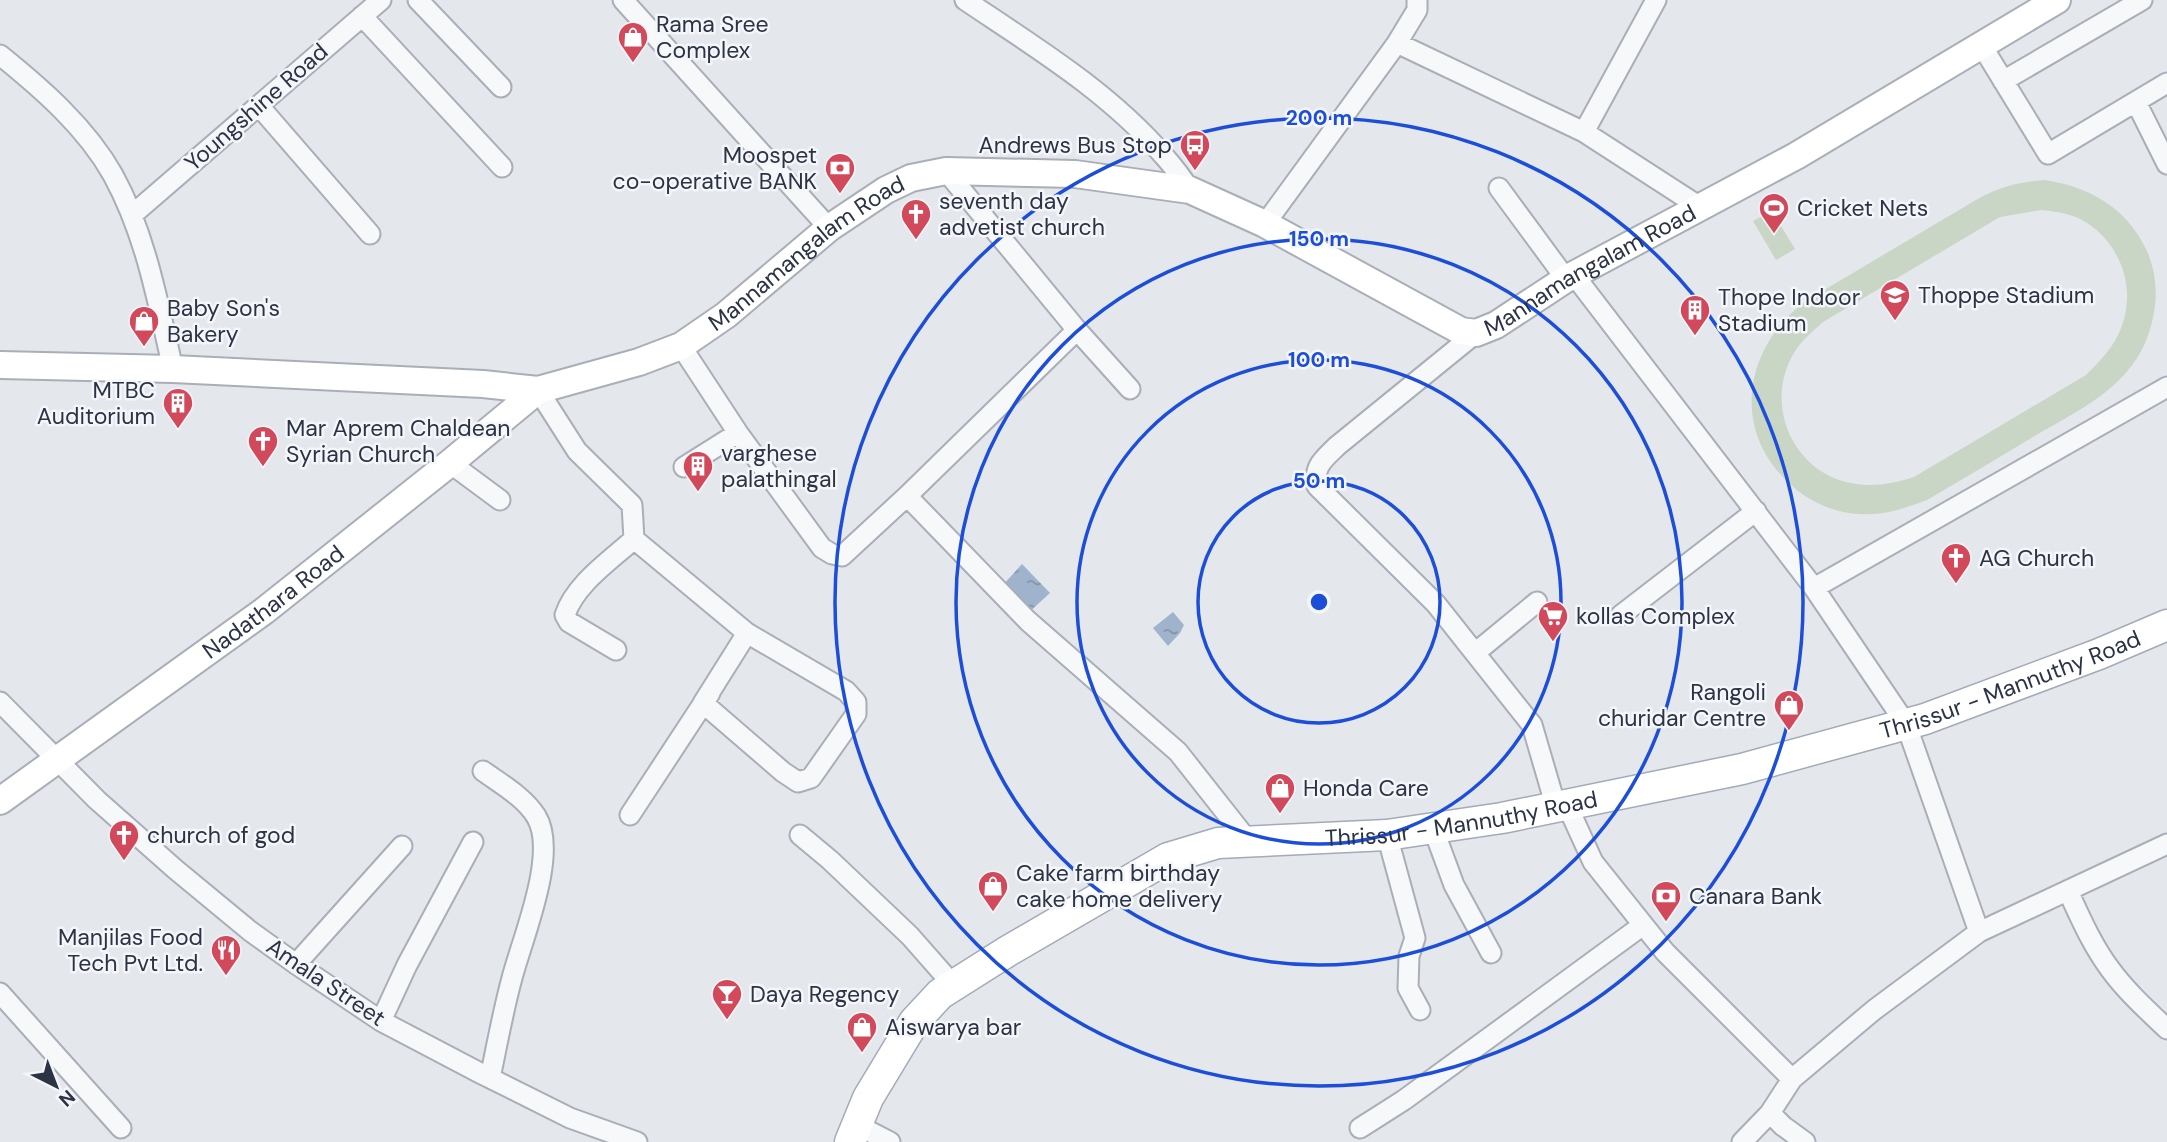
<svg xmlns="http://www.w3.org/2000/svg" width="2167" height="1142" viewBox="0 0 2167 1142" font-family="'DM Sans',sans-serif">
	<defs>
		<pattern id="water-ripples" width="26" height="14" patternUnits="userSpaceOnUse" patternTransform="scale(1.75)"><rect width="26" height="14" fill="#9fb4cc"/><path d="M2 4q2-2 4 0t4 0M15 11q2-2 4 0t4 0" fill="none" stroke="#8293a7"/></pattern>
	</defs>
	<rect width="100%" height="100%" fill="#e4e7ec"/>
	<!-- park -->
	<path fill="#c9d6c5" fill-rule="evenodd" d="M2045,180C2089,187 2126,207 2146,249C2155,268 2158,291 2154,312C2143,381 2088,405 2033,437C1998,458 1963,479 1927,500C1906,508 1884,516 1860,514C1833,513 1807,501 1788,482C1729,427 1746,342 1809,299L1981,197C2003,186 2021,182 2045,180ZM2041,210C2054,211 2066,213 2078,218C2118,237 2138,286 2121,328C2114,347 2100,361 2086,375L1914,477C1895,483 1876,487 1856,484C1795,476 1762,406 1794,353C1801,341 1813,331 1823,322L2000,217Z
		M1772,211L1795,249L1776,260L1753,221Z"/>
	<!-- water -->
	<path fill="url(#water-ripples)" d="M1022,564L1050,593L1027,614L1002,586Z
		M1173,612L1184,625L1180,633L1168,646L1153,628Z"/>
	<g fill="none" stroke-linecap="round" stroke-linejoin="round">
		<!-- minor casing -->
		<g stroke="#a9aeb7" stroke-width="23">
			<path id="minor" d="M418,0L501,87
				M623,0L829,228
				M965,0C1035,47 1109,92 1164,156C1173,166 1182,178 1190,190
				M362,16L502,167
				M1397,43L1417,10V0
				M1982,46L2048,154L2167,83
				M0,55C42,89 86,127 113,175C146,235 158,303 173,369
				M2003,81L2142,0
				M2136,102L2167,164
				M259,106L370,234
				M1584,132L1656,0
				M946,171L1077,330L907,496L1028,621L1178,752L1249,842
				M1499,188L1566,279
				M132,215L381,0
				M1265,224L1397,43L1584,132L1700,207
				M1574,275L1814,588L1906,724L1979,932
				M1077,330L1130,389
				M1476,333L1337,446C1324,459 1313,466 1317,486L1436,604L1532,725L1556,807
				M681,346L738,433L822,548L832,554L842,556L907,496
				M538,390L577,451L632,505L634,539L747,633L846,691L856,702V714L811,778L798,782L783,772L703,703L747,633
				M450,463L500,500
				M684,467L738,433
				M1814,588L2167,387
				M1621,615L1756,511
				M616,650L569,622L565,615C575,584 611,560 634,539
				M1475,653L1537,602
				M0,702L97,800L175,869L250,931L296,964L381,1021L480,1073L570,1118L637,1142
				M483,771C501,784 524,797 536,816C559,853 522,939 512,978C503,1011 497,1045 490,1078
				M1567,805L1593,862L1665,952L1792,1079
				M630,815L710,693
				M1433,828L1454,885L1491,953
				M800,835L830,860L910,936L954,986
				M1387,835L1415,938L1409,956L1408,988L1420,1010
				M2068,891C2080,917 2092,945 2110,969C2126,991 2147,1010 2167,1029
				M296,964L402,846
				M0,993L121,1128
				M381,1021L407,965L473,842
				M1770,1113L1783,1126L1805,1142
				M857,1125L890,1142
				M1360,1128L1404,1100L1643,925
				M1742,1142L1770,1113L1792,1079L1874,1010L1979,932L2167,844"/>
		</g>
		<!-- secondary casing -->
		<g stroke="#a9aeb7" stroke-width="30">
			<g id="secondary">
				<path id="s1" d="M0,365L173,369L483,384L538,390L639,362L681,346L726,315L829,228L886,190L911,178L946,171L1075,174L1190,190L1265,224L1461,331L1476,333L1496,325L1566,279L1796,156L2057,0"/>
				<path id="s2" d="M0,801L264,611L450,463L538,390"/>
			</g>
		</g>
		<!-- primary casing -->
		<g stroke="#a3abb8" stroke-width="33">
			<g id="primary">
				<path id="s3" d="M850,1142L868,1098L914,1022L940,994L1008,951L1168,858L1218,843L1387,835L1502,818L1742,769L1925,719L2099,654L2167,625"/>
			</g>
		</g>
		<!-- minor -->
		<use href="#minor" stroke="#f7f8fa" stroke-width="19"/>
		<!-- secondary -->
		<use href="#secondary" stroke="#fff" stroke-width="26"/>
		<!-- primary -->
		<use href="#primary" stroke="#fff" stroke-width="30"/>
	</g>
	<!-- distance rings -->
	<g fill="none" stroke="#1d4ed8" stroke-width="3.5">
		<circle cx="1319" cy="602" r="121"/>
		<circle cx="1319" cy="602" r="242"/>
		<circle cx="1319" cy="602" r="363"/>
		<circle cx="1319" cy="602" r="484"/>
	</g>
	<!-- icons -->
	<defs>
		<g id="shop-pin" transform="scale(1.575)"><path d="M0 17L-7.5 6A9.5 9.5 0 1 1 7.5 6Z" fill="#d1495b" stroke="#f4f6f9"/><path d="M-5-2.5h2.3a2.7 3.5 0 0 1 5.4 0H5L5.5 6h-11ZM-1.5-2.5h3a1.5 2.3 0 0 0-3 0Z" fill="#fff"/></g>
		<g id="bus-pin" transform="scale(1.575)"><path d="M0 17L-7.5 6A9.5 9.5 0 1 1 7.5 6Z" fill="#d1495b" stroke="#f4f6f9"/><path d="M-5-6H5V4H4V6H2V4H-2V6H-4V4H-5ZM-3.5-4V0h7V-4ZM-3.5 1.2v1.5H-2V1.2ZM2 1.2v1.5H3.5V1.2Z" fill="#fff"/></g>
		<g id="bank-pin" transform="scale(1.575)"><path d="M0 17L-7.5 6A9.5 9.5 0 1 1 7.5 6Z" fill="#d1495b" stroke="#f4f6f9"/><path d="M-6-4H6V4H-6ZM0-2.3a2.3 2.3 0 1 0 0 4.6a2.3 2.3 0 1 0 0-4.6Z" fill="#fff"/></g>
		<g id="stadium-pin" transform="scale(1.575)"><path d="M0 17L-7.5 6A9.5 9.5 0 1 1 7.5 6Z" fill="#d1495b" stroke="#f4f6f9"/><path d="M0-5a6.5 5 0 1 0 0 10a6.5 5 0 1 0 0-10ZM-3.5-1.8h7v3.6h-7Z" fill="#fff"/></g>
		<g id="church-pin" transform="scale(1.575)"><path d="M0 17L-7.5 6A9.5 9.5 0 1 1 7.5 6Z" fill="#d1495b" stroke="#f4f6f9"/><path d="M-1.2-6h2.4v3.5h3.3v2.4h-3.3V6h-2.4V-.1h-3.3v-2.4h3.3Z" fill="#fff"/></g>
		<g id="school-pin" transform="scale(1.575)"><path d="M0 17L-7.5 6A9.5 9.5 0 1 1 7.5 6Z" fill="#d1495b" stroke="#f4f6f9"/><path d="M0-5L7-2L0 1L-7-2ZM-4 1L0 2.5L4 1V4Q0 6-4 4Z" fill="#fff"/></g>
		<g id="building-pin" transform="scale(1.575)"><path d="M0 17L-7.5 6A9.5 9.5 0 1 1 7.5 6Z" fill="#d1495b" stroke="#f4f6f9"/><path d="M-4-6H4V6H1V3H-1V6H-4ZM-2.5-4.3h1.7v1.8h-1.7ZM.8-4.3h1.7v1.8H.8ZM-2.5-1h1.7V.8h-1.7ZM.8-1h1.7V.8H.8Z" fill="#fff"/></g>
		<g id="supermarket-pin" transform="scale(1.575)"><path d="M0 17L-7.5 6A9.5 9.5 0 1 1 7.5 6Z" fill="#d1495b" stroke="#f4f6f9"/><path d="M-6-5.5h2.5l.6 2H6L4.5 2H-2.5L-4.4-4H-6ZM-1.5 3.2a1.3 1.3 0 1 0 .1 0ZM3 3.2a1.3 1.3 0 1 0 .1 0Z" fill="#fff"/></g>
		<g id="restaurant-pin" transform="scale(1.575)"><path d="M0 17L-7.5 6A9.5 9.5 0 1 1 7.5 6Z" fill="#d1495b" stroke="#f4f6f9"/><path d="M-5-6h1v4h1v-4h1v4h1v-4h1v5L-1.5 .5V6h-2V.5L-5-1ZM5-6V6H3V1.5H1.5Q1.5-4 5-6Z" fill="#fff"/></g>
		<g id="bar-pin" transform="scale(1.575)"><path d="M0 17L-7.5 6A9.5 9.5 0 1 1 7.5 6Z" fill="#d1495b" stroke="#f4f6f9"/><path d="M-6-5H6L.8 .8V4.5H3.5V6h-7V4.5H-.8V.8Z" fill="#fff"/></g>
	</defs>
	<g fill-rule="evenodd">
		<use href="#shop-pin" x="633" y="37"/>
		<use href="#bus-pin" x="1195" y="145"/>
		<use href="#bank-pin" x="840" y="168"/>
		<use href="#stadium-pin" x="1774" y="208"/>
		<use href="#church-pin" x="916" y="214"/>
		<use href="#school-pin" x="1895" y="295"/>
		<use href="#building-pin" x="1695" y="310"/>
		<use href="#shop-pin" x="144" y="321"/>
		<use href="#building-pin" x="178" y="403"/>
		<use href="#church-pin" x="263" y="441"/>
		<use href="#building-pin" x="698" y="466"/>
		<use href="#church-pin" x="1956" y="558"/>
		<use href="#supermarket-pin" x="1553" y="616"/>
		<use href="#shop-pin" x="1789" y="705"/>
		<use href="#shop-pin" x="1280" y="788"/>
		<use href="#church-pin" x="124" y="835"/>
		<use href="#shop-pin" x="993" y="886"/>
		<use href="#bank-pin" x="1666" y="896"/>
		<use href="#restaurant-pin" x="226" y="950"/>
		<use href="#bar-pin" x="727" y="994"/>
		<use href="#shop-pin" x="862" y="1027"/>
	</g>
	<g text-anchor="middle" stroke-width="5" stroke-linejoin="round" paint-order="stroke">
		<!-- poi labels -->
		<g font-size="23" fill="#2b3445" stroke="#f4f6f9" text-anchor="start">
			<text x="656" y="32">Rama Sree<tspan x="656" dy="26">Complex</tspan></text>
			<text x="1172" y="153" text-anchor="end">Andrews Bus Stop</text>
			<text x="817" y="163" text-anchor="end">Moospet<tspan x="817" dy="26">co-operative BANK</tspan></text>
			<text x="939" y="209">seventh day<tspan x="939" dy="26">advetist church</tspan></text>
			<text x="1797" y="216">Cricket Nets</text>
			<text x="1918" y="303">Thoppe Stadium</text>
			<text x="1718" y="305">Thope Indoor<tspan x="1718" dy="26">Stadium</tspan></text>
			<text x="167" y="316">Baby Son's<tspan x="167" dy="26">Bakery</tspan></text>
			<text x="155" y="398" text-anchor="end">MTBC<tspan x="155" dy="26">Auditorium</tspan></text>
			<text x="286" y="436">Mar Aprem Chaldean<tspan x="286" dy="26">Syrian Church</tspan></text>
			<text x="721" y="461">varghese<tspan x="721" dy="26">palathingal</tspan></text>
			<text x="1979" y="566">AG Church</text>
			<text x="1576" y="624">kollas Complex</text>
			<text x="1766" y="700" text-anchor="end">Rangoli<tspan x="1766" dy="26">churidar Centre</tspan></text>
			<text x="1303" y="796">Honda Care</text>
			<text x="147" y="843">church of god</text>
			<text x="1016" y="881">Cake farm birthday<tspan x="1016" dy="26">cake home delivery</tspan></text>
			<text x="1689" y="904">Canara Bank</text>
			<text x="203" y="945" text-anchor="end">Manjilas Food<tspan x="203" dy="26">Tech Pvt Ltd.</tspan></text>
			<text x="750" y="1002">Daya Regency</text>
			<text x="885" y="1035">Aiswarya bar</text>
		</g>
		<!-- street labels -->
		<g font-size="23" fill="#2b3445" stroke="#f4f6f9">
			<text transform="translate(256 107) rotate(-41)" y="8">Youngshine Road</text>
			<text dy="8" stroke="none"><textPath href="#s1" startOffset="845">Mannamangalam Road</textPath></text>
			<text dy="8" stroke="none"><textPath href="#s1" startOffset="1706">Mannamangalam Road</textPath></text>
			<text dy="8" stroke="none"><textPath href="#s2" startOffset="338">Nadathara Road</textPath></text>
			<text dy="8" stroke="none"><textPath href="#s3" startOffset="1304">Thrissur - Mannuthy Road</textPath></text>
			<text dy="8" stroke="none"><textPath href="#s3" startOffset="737">Thrissur - Mannuthy Road</textPath></text>
			<text transform="translate(326 982) rotate(34)" y="8">Amala Street</text>
		</g>
	</g>
	<circle cx="1319" cy="602" r="10" fill="#1d4ed8" stroke="#f4f6f9" stroke-width="3.5"/>
	<g font-size="21" text-anchor="middle" font-weight="bold" fill="#1d4ed8" stroke="#f4f6f9" stroke-width="5" stroke-linejoin="round" paint-order="stroke">
		<text x="1319" y="125">200 m</text>
		<text x="1319" y="246">150 m</text>
		<text x="1319" y="367">100 m</text>
		<text x="1319" y="488">50 m</text>
	</g>
	<!-- north arrow -->
	<g transform="translate(56 1086) rotate(138)" stroke="#f4f6f9" stroke-width="5" paint-order="stroke">
	<path d="M0-5L12 26L0 18L-12 26Z" fill="#2b3445"/>
	<text y="-10" font-size="19" font-weight="bold" text-anchor="middle" fill="#2b3445">N</text>
	</g>
</svg>
